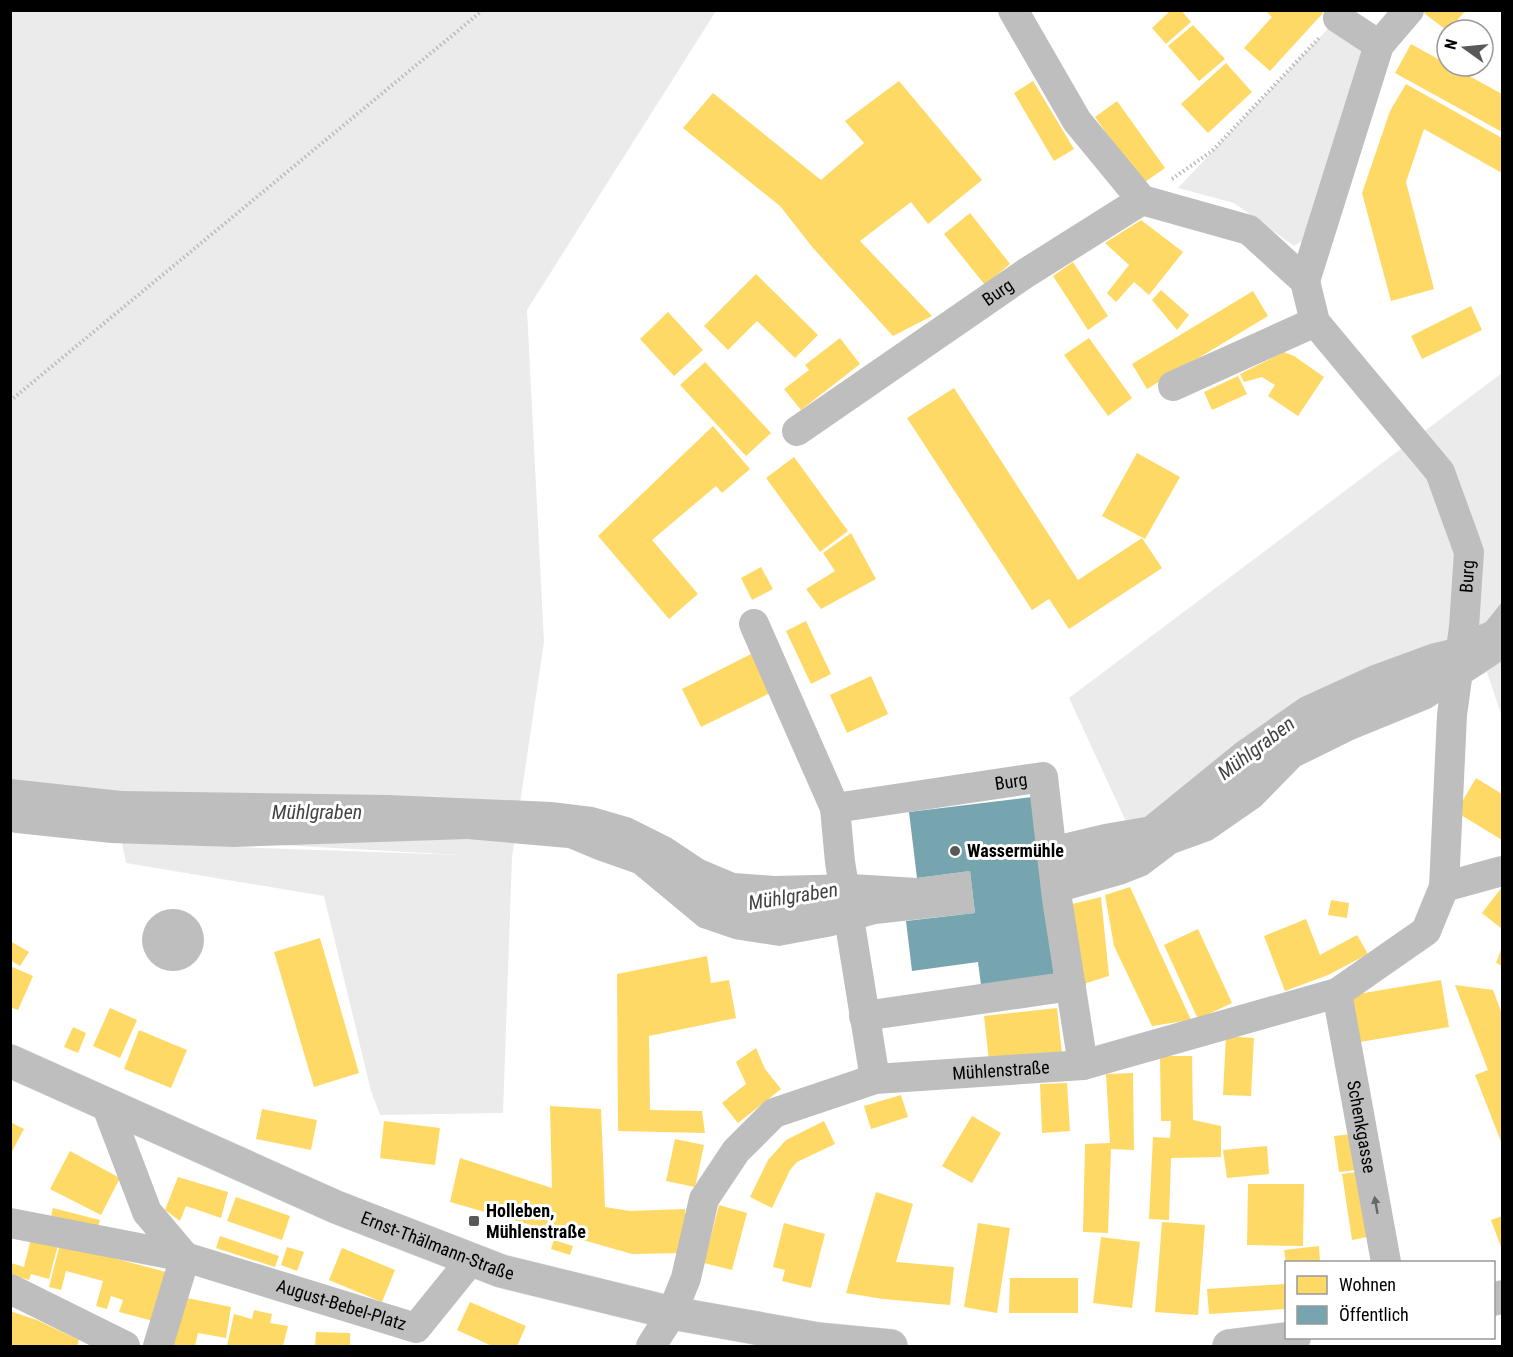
<svg xmlns="http://www.w3.org/2000/svg" width="1513" height="1357" viewBox="0 0 1513 1357" font-family="'Roboto Condensed',sans-serif">
	<rect width="100%" height="100%" fill="#fff"/>
	<!-- green -->
	<path fill="#ebebeb" d="M10,11H716L527,310L544,642L512,857L503,1113L380,1115L371,1091L324,896L126,863L122,843L461,855L11,830Z
		M1338,18L1366,52L1313,234L1294,246L1234,203L1178,188Z
		M1502,373V717L1487,672L1299,763L1147,867L1069,698Z"/>
	<!-- water -->
	<path fill="#bebebe" d="M1502,602V661L1431,708L1355,739L1300,766L1261,806L1212,840L1176,853L1147,875L1124,884L1068,900L1062,834L1104,824L1145,817L1236,743L1300,698L1370,666L1430,644L1447,640L1486,622Z
		M11,779L122,791L388,795L552,802L593,807L631,818L671,838L704,860L735,873L775,876L853,874L917,878L970,871L975,913L876,924L833,936L779,946L734,939L699,927L634,873L597,860L568,848L467,839L234,847L111,843L16,833L11,832Z
		M142 940a31 31 0 1 1 62 0a31 31 0 1 1-62 0Z"/>
	<!-- homes -->
	<path fill="#ffd966" d="M1171,10H1181L1191,22L1166,44L1152,28Z
		M1265,10H1321L1323,13L1270,71L1244,48L1272,17Z
		M1426,10H1466L1449,30H1446L1424,13Z
		M1193,25L1225,59L1199,81L1168,46Z
		M1411,44L1447,64V66H1451L1502,94V132L1395,73Z
		M1226,63L1252,92L1208,133L1181,104Z
		M899,81L982,180L928,224L911,202L860,241L932,316L893,336L813,248L780,206L683,128L713,93L821,180L864,143L845,121Z
		M1033,81L1074,149L1054,161L1014,93Z
		M1406,84L1502,138V173L1424,129L1406,182L1434,289L1391,301L1362,193L1390,111Z
		M1117,101L1165,168L1142,184L1095,117Z
		M970,213L1010,264L985,285L944,234Z
		M1141,220L1183,252L1149,295L1134,282L1116,302L1107,293L1129,265L1105,243Z
		M1073,262L1108,316L1088,330L1053,276Z
		M756,274L818,335L795,358L757,321L728,350L704,326Z
		M1161,290L1189,315L1177,330L1152,300Z
		M1253,291L1268,316L1147,389L1132,364Z
		M1471,306L1482,330L1422,359L1411,336Z
		M668,312L703,350L674,376L640,339Z
		M840,338L860,364L801,410L784,389L809,370L805,365Z
		M1089,338L1132,398L1108,416L1064,355Z
		M1284,352L1294,356L1324,377L1298,416L1268,396L1275,385L1262,377L1244,382L1240,374Z
		M705,362L771,433L746,456L680,385Z
		M1238,376L1247,394L1212,410L1204,392Z
		M954,388L1078,580L1142,538L1162,568L1069,629L1049,599L1032,610L907,418Z
		M713,426L750,469L722,493L716,486L652,540L698,594L669,619L598,536Z
		M1137,453L1180,477L1145,539L1102,516Z
		M794,457L848,531L820,552L766,478Z
		M851,533L876,579L821,609L806,589L835,571L823,553Z
		M761,567L773,589L752,600L741,578Z
		M806,621L831,674L811,684L786,631Z
		M753,653L772,692L701,727L682,689Z
		M871,676L888,714L847,733L830,695Z
		M1476,778L1502,794V840L1456,812Z
		M1130,887L1191,1020L1152,1026L1114,946L1105,895Z
		M1502,887V929L1482,913Z
		M1101,897L1109,976L1074,987L1064,906Z
		M1331,900L1349,903L1347,918L1328,915Z
		M1306,919L1320,955L1357,935L1368,954L1328,975L1285,991L1264,936Z
		M1198,929L1232,1003L1198,1019L1164,945Z
		M320,938L359,1073L314,1087L274,952Z
		M10,941L29,952L20,966L10,960Z
		M1502,947V966L1496,963Z
		M707,956L711,983L729,980L736,1018L649,1036L650,1110L702,1111L705,1133L618,1131L617,974Z
		M10,966L33,976L18,1010L10,1007Z
		M1441,980L1449,1027L1360,1042L1352,995Z
		M1455,985L1493,990L1502,1014V1144L1475,1075L1488,1070Z
		M110,1008L137,1020L120,1058L93,1046Z
		M1057,1008L1062,1053L989,1061L984,1016Z
		M73,1027L86,1033L78,1053L64,1047Z
		M139,1030L187,1050L171,1088L124,1069Z
		M1226,1036L1254,1038L1251,1096L1223,1095Z
		M756,1048L765,1069L781,1089L738,1123L722,1103L746,1084L736,1062Z
		M1160,1056H1192L1193,1120L1221,1126V1157L1171,1158L1169,1220L1149,1219L1153,1137L1170,1138L1171,1121H1161Z
		M1133,1073L1134,1150L1111,1149L1108,1233L1083,1232L1085,1144L1110,1143L1106,1074Z
		M1067,1083L1070,1131L1042,1133L1040,1084Z
		M901,1095L908,1117L871,1129L864,1106Z
		M550,1106L601,1109L605,1207L630,1211L685,1209L686,1253L632,1254L450,1202L460,1158L552,1188Z
		M262,1109L317,1120L311,1150L256,1139Z
		M972,1116L1001,1133L972,1183L942,1166Z
		M384,1121L440,1128L435,1165L380,1158Z
		M824,1121L835,1144L797,1162L790,1170L772,1208L750,1197L768,1160L786,1140Z
		M10,1122L24,1129L10,1155Z
		M1352,1134L1357,1170L1339,1172L1334,1136Z
		M675,1139L704,1145L695,1187L666,1181Z
		M1267,1146L1269,1174L1227,1178L1223,1150Z
		M70,1151L120,1178L101,1215L50,1189Z
		M1357,1172L1367,1237L1352,1240L1342,1174Z
		M178,1177L228,1192L221,1218L186,1206L180,1221L165,1210Z
		M1248,1184H1304L1303,1246L1247,1245Z
		M876,1192L913,1204L896,1262L954,1267L950,1305L883,1299L846,1293Z
		M236,1197L290,1216L282,1240L227,1221Z
		M719,1205L747,1213L732,1270L704,1263Z
		M53,1208L100,1220L97,1232L50,1221Z
		M1502,1216V1250L1491,1220Z
		M1162,1222L1205,1225L1198,1315L1155,1312Z
		M784,1223L825,1234L811,1288L782,1281L785,1270L773,1267Z
		M978,1223L1010,1228L997,1313L964,1307Z
		M220,1236L279,1256L275,1267L216,1248Z
		M1101,1237L1140,1242L1132,1308L1093,1303Z
		M31,1238L58,1245L49,1279L31,1274L29,1280L10,1275L11,1263L24,1267Z
		M554,1240L573,1246L570,1255L551,1249Z
		M60,1244L170,1273L157,1322L119,1312L123,1300L111,1296L107,1309L96,1306L103,1281L66,1271L61,1290L49,1287Z
		M1319,1246L1320,1262L1286,1263L1284,1250Z
		M287,1247L304,1252L297,1271L281,1265Z
		M342,1248L395,1270L382,1302L329,1280Z
		M1010,1278H1078V1313H1009Z
		M1285,1284L1286,1309L1209,1314L1207,1289Z
		M182,1297L231,1307L226,1338L198,1333L195,1346H173Z
		M470,1302L526,1326L517,1346H492L457,1330Z
		M254,1310L272,1314L270,1323L288,1326L283,1346H227L234,1314L252,1319Z
		M10,1311L37,1320L79,1340L77,1346H10Z
		M316,1332L350,1333V1346H315Z"/>
	<!-- public -->
	<path fill="#76a5af" d="M1032,797L1054,976L981,985L978,962L912,971L906,921L975,913L970,871L917,878L909,812Z"/>
	<g fill="none" stroke-linecap="round" stroke-linejoin="round">
		<!-- major casing -->
		<g stroke="#dbdbdb" stroke-width="34">
			<g id="major">
				<path id="s6" d="M10,1061L336,1207L501,1271L672,1313L818,1339L891,1346"/>
				<path d="M1494,1299L1502,1297"/>
				<path d="M1229,1346L1294,1338"/>
			</g>
		</g>
		<!-- path -->
		<path stroke="#b9b9b9" stroke-width="4" stroke-dasharray="1.5 3" stroke-linecap="butt" d="M1172,179L1212,151L1320,37
			M10,401L483,10"/>
		<!-- minor -->
		<g stroke="#bebebe" stroke-width="30">
			<path d="M1338,18L1379,45"/>
			<path d="M1305,281L1379,45L1409,10"/>
			<path d="M1173,386L1315,322"/>
			<path id="s1" d="M797,431L1026,273L1142,200"/>
			<path d="M754,624L835,808L840,862L875,1079"/>
			<path id="s2" d="M835,808L1043,777L1057,899L1083,1065"/>
			<path d="M1444,887L1502,871"/>
			<path id="s3" d="M1337,993L1386,1262"/>
			<path d="M864,1016L1071,986"/>
			<path d="M106,1104L147,1212L185,1257L158,1346"/>
			<path id="s4" d="M10,1223L185,1257L416,1328L471,1260"/>
			<path d="M10,1289L125,1346"/>
			<path id="s5" d="M651,1346L672,1313L686,1278L704,1199L736,1151L774,1113L875,1079L1083,1065L1337,993L1426,931L1444,887L1452,715L1464,627L1469,552L1440,472L1315,322L1305,281L1249,230L1142,200L1077,121L1013,10"/>
		</g>
		<!-- major -->
		<use href="#major" stroke="#bebebe" stroke-width="33"/>
	</g>
	<!-- one-way arrows -->
	<defs><path id="oneway-solid" d="M-6-.8H1V-3.2L6.5 0L1 3.2V.8H-6Z" transform="scale(1.5)"/></defs>
	<use fill="#686868" href="#oneway-solid" transform="translate(1376 1205) rotate(-100)"/>
	<!-- markers -->
	<g fill="#595959" stroke="#fff" stroke-width="2">
		<circle cx="955" cy="851" r="6"/>
		<rect x="468" y="1215" width="12" height="12" rx="3"/>
	</g>
	<g text-anchor="middle" stroke-width="6" stroke-linejoin="round" paint-order="stroke">
		<!-- street labels -->
		<g font-size="18" fill="#000" stroke="#fff">
			<text dy="6" stroke="none"><textPath href="#s1" startOffset="244">Burg</textPath></text>
			<text dy="6" stroke="none"><textPath href="#s5" startOffset="1316">Burg</textPath></text>
			<text dy="6" stroke="none"><textPath href="#s2" startOffset="178">Burg</textPath></text>
			<text dy="6" stroke="none"><textPath href="#s5" startOffset="502">Mühlenstraße</textPath></text>
			<text dy="6" stroke="none"><textPath href="#s3" startOffset="136">Schenkgasse</textPath></text>
			<text dy="6" stroke="none"><textPath href="#s6" startOffset="466">Ernst-Thälmann-Straße</textPath></text>
			<text dy="6" stroke="none"><textPath href="#s4" startOffset="342">August-Bebel-Platz</textPath></text>
		</g>
		<!-- poi labels -->
		<g font-size="18" font-weight="bold" fill="#000" stroke="#fff" text-anchor="start">
			<text x="967" y="857">Wassermühle</text>
			<text x="486" y="1217">Holleben,<tspan x="486" dy="21">Mühlenstraße</tspan></text>
		</g>
		<!-- water labels -->
		<g font-size="20" font-style="italic" fill="#434343" stroke="#fff">
			<text transform="translate(1256 748) rotate(-37)" y="7">Mühlgraben</text>
			<text x="317" y="819">Mühlgraben</text>
			<text transform="translate(793 896) rotate(-9)" y="7">Mühlgraben</text>
		</g>
	</g>
	<!-- border -->
	<rect width="1513" height="1357" fill="none" stroke="#000000" stroke-width="24"/>
	<!-- legend -->
	<rect x="1285" y="1261" width="210" height="78" fill="#ffffff" stroke="#999999" stroke-width="1.5"/>
	<rect x="1297" y="1276" width="30" height="18" fill="#ffd966" stroke="#999999" stroke-width="1.5"/>
	<text x="1339" y="1291" font-size="18" fill="#000000">Wohnen</text>
	<rect x="1297" y="1306" width="30" height="18" fill="#76a5af" stroke="#999999" stroke-width="1.5"/>
	<text x="1339" y="1321" font-size="18" fill="#000000">Öffentlich</text>
	<!-- north arrow -->
	<g transform="translate(1465 48) rotate(285)"><circle r="28" fill="#ffffff" stroke="#999999" stroke-width="1.5"/>
	<path d="M0-4.5L10 22L0 15L-10 22Z" fill="#595959"/>
	<text y="-9" font-size="16" font-weight="bold" text-anchor="middle" fill="#000000">N</text>
	</g>
</svg>
